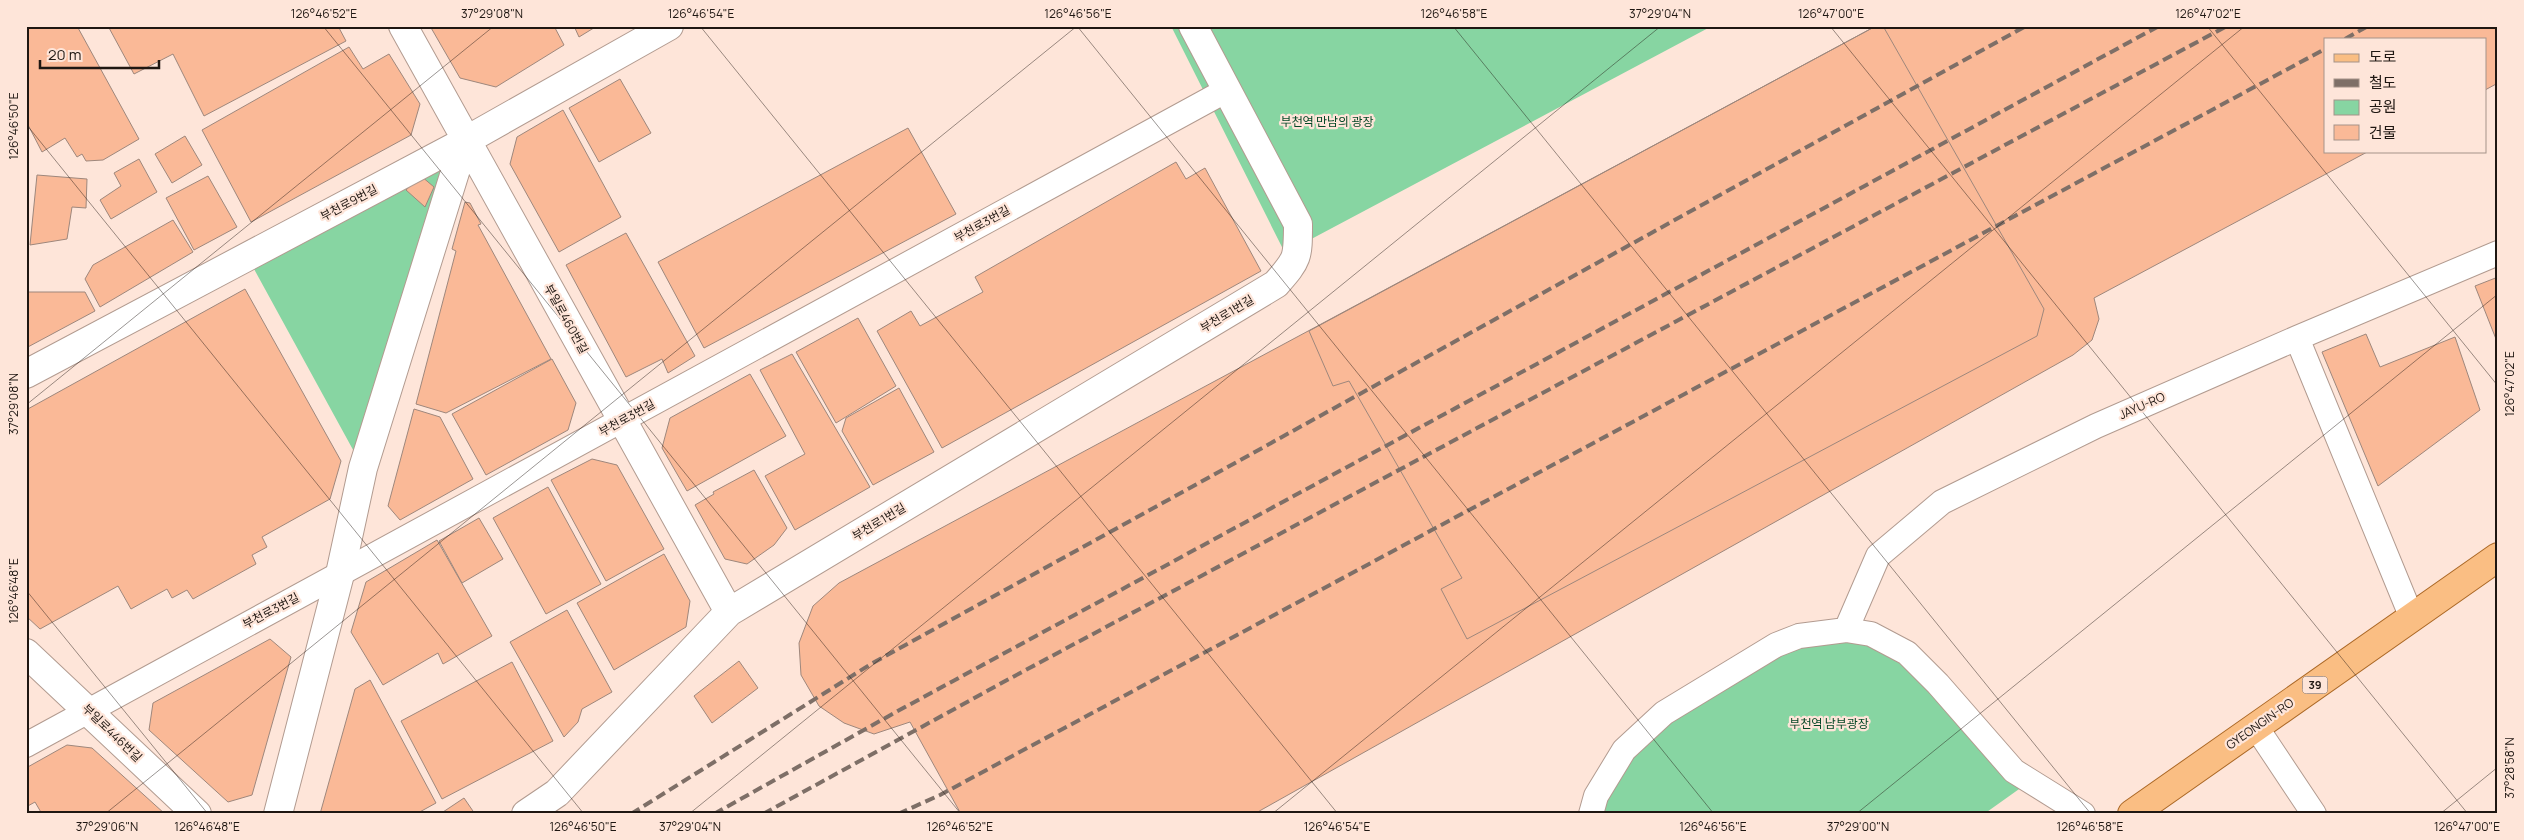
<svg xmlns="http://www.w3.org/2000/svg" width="2524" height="840" viewBox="0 0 2524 840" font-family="Manrope,'Noto Sans KR',sans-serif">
	<rect width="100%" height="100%" fill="#fee5d9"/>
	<!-- green -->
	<path fill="#87d5a2" d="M1171,26H1712L1285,253Z
		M458,145L363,468L248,258Z
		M1860,632L1922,667L2029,782L1984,814H1592L1655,721L1776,645Z"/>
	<!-- building -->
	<path fill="#fab997" stroke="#9e877c" d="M26,26H77L139,139L103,160L86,161L82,154L77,157L65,138L42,152L26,121Z
		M108,26H338L346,41L204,116L173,54L134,74Z
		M430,26H554L564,45L496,87L460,78Z
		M574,26H597L579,37Z
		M1876,26H2494L2498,33V83L2485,90V39H2325V151H2369L2094,298L2099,319L2092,340L2073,355L1254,814H961L910,722L874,734L844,723L819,706L801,675L799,643L813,606L839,583Z
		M1876,26H1883L2044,309L2037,336L1467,639L1441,589L1462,578L1349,381L1333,386L1309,331Z
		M349,47L363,69L389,54L420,104L411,135L251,222L202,130Z
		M620,79L651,133L599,162L569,108Z
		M563,110L621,217L559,252L510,164L517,137Z
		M908,128L956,214L704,348L658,262Z
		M185,136L202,165L172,183L155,154Z
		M139,159L157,192L111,219L100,200L121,186L114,173Z
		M1176,162L1186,179L1205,168L1261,271L942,448L877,331L911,311L920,326L983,292L975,277Z
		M37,175L87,179L86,208L72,207L67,239L30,245Z
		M208,176L237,227L194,250L166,198Z
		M421,176L434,187L425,207L406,190Z
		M465,202L470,203L481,224L478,225L551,359L446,413L416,404L456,251L452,249Z
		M173,220L193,252L100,307L85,279L93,265Z
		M626,233L695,356L668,373L662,359L626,377L566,265Z
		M2498,277V344L2475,286Z
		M245,289L341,461L330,499L262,537L267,547L252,555L256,564L193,599L187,590L172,598L167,589L131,609L118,586L40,629L26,616V410Z
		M26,292H85L95,311L26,348Z
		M858,318L896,386L836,423L796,352Z
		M2366,334L2380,367L2455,337L2480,410L2378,486L2322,352Z
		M792,354L870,487L795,530L765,476L805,454L760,370Z
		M552,359L576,403L568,430L486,475L452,414Z
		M750,374L786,436L687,491L662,448L670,418Z
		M899,388L934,452L873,485L842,431L846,418Z
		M414,409L440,417L473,479L400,520L388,506Z
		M592,459L617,465L664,549L606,581L551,480Z
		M754,470L787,528L774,545L747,564L725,559L695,505L714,494L713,492Z
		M548,487L601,584L546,614L493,518Z
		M479,518L503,559L462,583L439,541Z
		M437,540L492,636L443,664L438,653L383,685L351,632L366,582Z
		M664,554L690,601L686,627L614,670L577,603Z
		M567,610L612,692L582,709L578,722L564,737L510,642Z
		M270,639L291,657L252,795L228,802L149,730L153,703Z
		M739,661L758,688L712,723L694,696Z
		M512,662L553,741L442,799L401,721Z
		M370,680L436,803L416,814H320L355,689Z
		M67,745L92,748L165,814H42L35,802L26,807V768Z
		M464,798L475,814H440Z"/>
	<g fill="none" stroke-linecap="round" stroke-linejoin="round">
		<!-- lane casing -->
		<g stroke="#b29b90" stroke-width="26">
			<path id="lane" d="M2297,338L2412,618
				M1846,630L1878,556L1942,502L2096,426L2297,338L2498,253
				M2256,727L2314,814
				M26,745L1227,90
				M1591,814L1596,796L1624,750L1664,713L1776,645L1799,636L1846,630L1871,634L1907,653L1938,684L2014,771L2083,814"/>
		</g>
		<!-- street casing -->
		<g stroke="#b29b90" stroke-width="30">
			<path id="street" d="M403,26L729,612
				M26,374L458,145L669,26
				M26,653L197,814
				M278,814L340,574L363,468L465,140
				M526,814L557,793L729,612L1276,284C1298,259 1298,258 1298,224L1193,26"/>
		</g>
		<!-- primary casing -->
		<g stroke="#ab6826" stroke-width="30">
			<path id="primary" d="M2132,814L2498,557"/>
		</g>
		<!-- lane -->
		<use href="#lane" stroke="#fff" stroke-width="24"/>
		<!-- street -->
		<use href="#street" stroke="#fff" stroke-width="28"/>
		<!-- primary -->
		<use href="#primary" stroke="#fabe83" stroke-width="28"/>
		<!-- rail -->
		<path stroke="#7e6f67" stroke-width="4" stroke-dasharray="10 5" stroke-linecap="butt" d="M2345,39L2368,26
			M631,814L871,664L2026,26
			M714,814L896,712L2159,26
			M763,814L1009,679L2227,26
			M898,814L940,795L2325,49"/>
	</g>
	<!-- ticks -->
	<path fill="none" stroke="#1f1712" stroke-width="1" stroke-opacity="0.45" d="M323,26L961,814M700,26L1338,814M1077,26L1714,814M1453,26L2091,814M1830,26L2468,814M2207,26L2498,386M26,124L584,814M26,405L494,26M26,590L208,814M105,814L1077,26M689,814L1661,26M1272,814L2245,26M1856,814L2498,294M2440,814L2498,767"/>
	<g text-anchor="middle" stroke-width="4.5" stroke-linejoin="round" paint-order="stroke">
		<!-- shield labels -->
		<rect fill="#fee5d9" stroke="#62554e" stroke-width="1" x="2302.5" y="676.5" width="25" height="17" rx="4"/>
		<g font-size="11" font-weight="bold" fill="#1f1712">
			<text x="2315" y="689">39</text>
		</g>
		<!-- park labels -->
		<g font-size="12" fill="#054827" stroke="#fee5d9">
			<text x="1327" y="126">부천역 만남의 광장</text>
			<text x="1829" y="728">부천역 남부광장</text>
		</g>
		<!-- street labels -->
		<g font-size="12" fill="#1f1712" stroke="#fee5d9">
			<text transform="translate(349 203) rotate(-28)" y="4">부천로9번길</text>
			<text transform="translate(982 224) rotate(-29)" y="4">부천로3번길</text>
			<text transform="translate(1227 314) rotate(-31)" y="4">부천로1번길</text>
			<text transform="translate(566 319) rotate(61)" y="4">부일로460번길</text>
			<text transform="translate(2142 406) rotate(-24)" y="4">JAYU-RO</text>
			<text transform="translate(627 418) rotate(-29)" y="4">부천로3번길</text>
			<text transform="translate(879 522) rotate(-31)" y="4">부천로1번길</text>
			<text transform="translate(271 611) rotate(-28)" y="4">부천로3번길</text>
			<text transform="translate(2260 724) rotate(-35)" y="4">GYEONGIN-RO</text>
			<text transform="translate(112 733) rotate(44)" y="4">부일로446번길</text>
		</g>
	</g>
	<!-- border -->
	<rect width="2524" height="840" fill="none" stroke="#fee5d9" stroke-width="55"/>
	<!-- legend -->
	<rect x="2324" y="38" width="162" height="115" fill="#fee5d9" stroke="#a59389"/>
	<rect x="2334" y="54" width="25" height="8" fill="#fabe83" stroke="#a59389"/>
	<text x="2369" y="62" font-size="15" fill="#1f1712">도로</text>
	<rect x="2334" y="79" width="25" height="8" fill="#7e6f67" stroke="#a59389"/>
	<text x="2369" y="88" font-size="15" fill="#1f1712">철도</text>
	<rect x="2334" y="100" width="25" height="15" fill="#87d5a2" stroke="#a59389"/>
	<text x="2369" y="112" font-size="15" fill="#1f1712">공원</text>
	<rect x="2334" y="125" width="25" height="15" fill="#fab997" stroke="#a59389"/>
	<text x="2369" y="138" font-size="15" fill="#1f1712">건물</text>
	<!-- scale -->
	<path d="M40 60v8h119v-8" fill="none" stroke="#1f1712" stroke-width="2.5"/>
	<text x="48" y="60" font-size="15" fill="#1f1712" stroke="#fee5d9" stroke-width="4" paint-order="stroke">20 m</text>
	<rect x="28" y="28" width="2468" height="784" fill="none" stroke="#1f1712" stroke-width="2"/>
	<g font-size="12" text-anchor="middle" fill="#1f1712">
		<text x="324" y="18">126°46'52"E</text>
		<text x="492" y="18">37°29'08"N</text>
		<text x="701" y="18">126°46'54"E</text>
		<text x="1078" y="18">126°46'56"E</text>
		<text x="1454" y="18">126°46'58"E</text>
		<text x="1660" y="18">37°29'04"N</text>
		<text x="1831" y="18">126°47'00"E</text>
		<text x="2208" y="18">126°47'02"E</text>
		<text transform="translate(14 126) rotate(-90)" y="4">126°46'50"E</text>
		<text transform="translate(2510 384) rotate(-90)" y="4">126°47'02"E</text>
		<text transform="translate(14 404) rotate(-90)" y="4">37°29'08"N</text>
		<text transform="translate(14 591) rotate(-90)" y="4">126°46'48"E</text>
		<text transform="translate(2510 768) rotate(-90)" y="4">37°28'58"N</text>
		<text x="107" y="831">37°29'06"N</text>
		<text x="207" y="831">126°46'48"E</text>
		<text x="583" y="831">126°46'50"E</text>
		<text x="690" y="831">37°29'04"N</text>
		<text x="960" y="831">126°46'52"E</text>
		<text x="1337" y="831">126°46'54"E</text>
		<text x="1713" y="831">126°46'56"E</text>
		<text x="1858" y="831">37°29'00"N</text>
		<text x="2090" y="831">126°46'58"E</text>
		<text x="2467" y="831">126°47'00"E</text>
	</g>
</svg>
